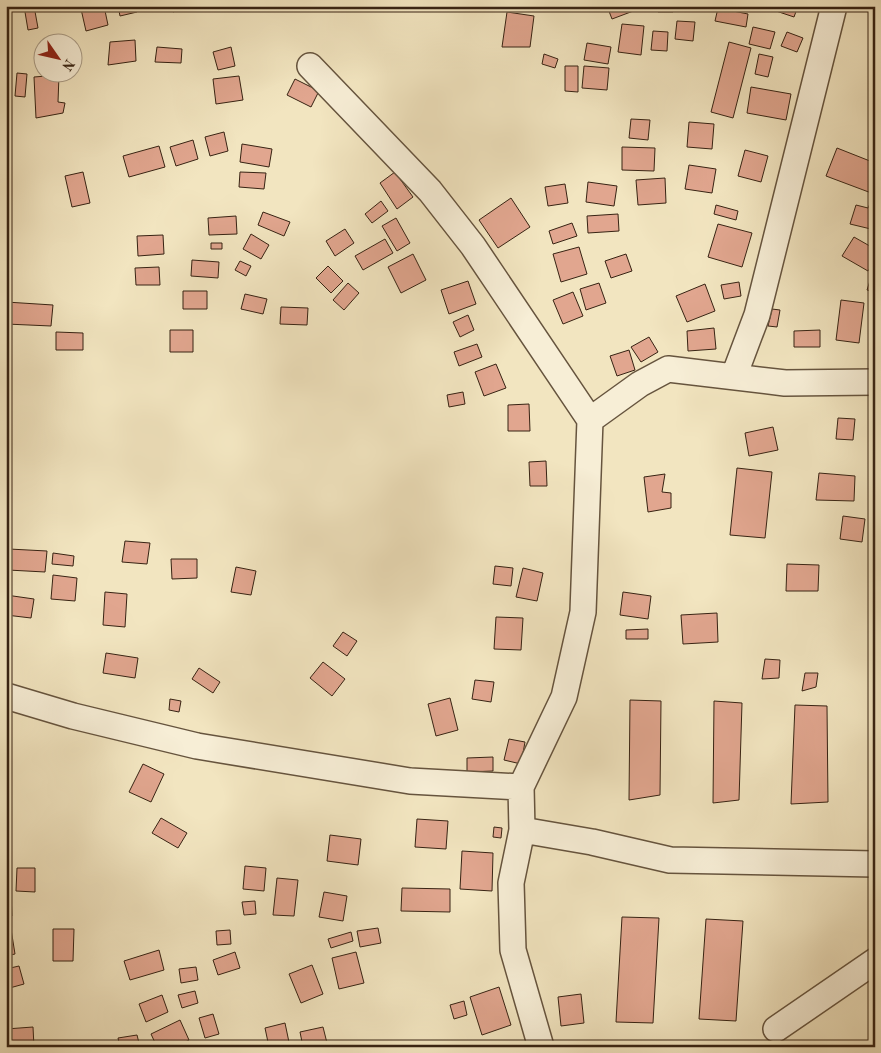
<svg xmlns="http://www.w3.org/2000/svg" width="881" height="1053" viewBox="0 0 881 1053" font-family="'Old Standard TT',serif">
	<rect width="100%" height="100%" fill="#f2e5c0"/>
	<filter id="stains"><feTurbulence type="fractalNoise" baseFrequency=".004" numOctaves="4"/><feColorMatrix values="0 0 0 0 .2 0 0 0 0 .09 0 0 0 0 .02 0 0 0 .5 -.17"/></filter>
	<radialGradient id="worn" r=".72"><stop offset=".6" stop-color="#630" stop-opacity="0"/><stop offset="1" stop-color="#630" stop-opacity=".3"/></radialGradient>
	<!-- building -->
	<path fill="#e1a68f" stroke="#372313" d="M24,6H34L38,28L28,30Z
		M92,6H104L108,25L86,31L81,9Z
		M118,6H135L137,12L120,16Z
		M156,6H176L174,12Z
		M607,6H634L636,10L612,19Z
		M657,6H672L673,12H658Z
		M771,6H798L794,17L770,9Z
		M718,8L748,14L746,27L715,21Z
		M507,12L534,16L530,47H502Z
		M677,21L695,22L693,41L675,39Z
		M622,24L644,26L641,55L618,52Z
		M753,27L775,32L770,49L749,44Z
		M653,31L668,32L667,51L651,50Z
		M787,32L803,38L797,52L781,46Z
		M135,40L136,61L108,65L110,42Z
		M729,42L751,48L733,118L711,112Z
		M587,43L611,47L608,64L584,60Z
		M157,47L182,49L181,63L155,62Z
		M231,47L235,66L218,70L213,52Z
		M544,54L558,59L555,68L542,64Z
		M759,54L773,57L768,77L755,74Z
		M6,58H9L6,98Z
		M565,66H578V92L565,91Z
		M584,66L609,68L607,90L582,88Z
		M17,73L27,74L25,97L15,96Z
		M59,75L58,102L65,103L63,113L36,118L34,77Z
		M239,76L243,100L216,104L213,79Z
		M295,79L319,91L311,107L287,95Z
		M751,87L791,94L786,120L747,113Z
		M631,119L650,120L648,140L629,138Z
		M689,122L714,124L712,149L687,147Z
		M224,132L228,151L210,156L205,137Z
		M193,140L198,159L176,166L170,147Z
		M242,144L272,149L269,167L240,162Z
		M159,146L165,167L129,177L123,156Z
		M622,147L655,148L654,171L622,170Z
		M837,148L875,163L874,194L826,176Z
		M745,150L768,156L761,182L738,176Z
		M689,165L716,169L712,193L685,189Z
		M83,172L90,203L72,207L65,176Z
		M240,172L266,173L264,189L239,187Z
		M395,172L413,197L397,209L380,183Z
		M665,178L666,203L638,205L636,180Z
		M588,182L617,186L614,206L586,202Z
		M565,184L568,203L548,206L545,187Z
		M873,197L875,230L850,224L856,205L868,208Z
		M511,198L530,227L498,248L479,220Z
		M381,201L388,211L372,223L365,214Z
		M716,205L738,211L736,220L714,214Z
		M263,212L290,222L284,236L258,225Z
		M618,214L619,231L588,233L587,216Z
		M236,216L237,234L209,235L208,218Z
		M396,218L410,243L397,251L382,226Z
		M572,223L577,236L553,244L549,231Z
		M718,224L752,233L742,267L708,257Z
		M345,229L354,243L335,256L326,241Z
		M251,234L269,245L261,259L243,249Z
		M163,235L164,254L138,256L137,236Z
		M854,237L875,249V260L868,271L842,256Z
		M385,239L393,253L363,270L355,256Z
		M211,243H222V249H211Z
		M579,247L587,274L561,282L553,254Z
		M413,254L426,280L401,293L388,267Z
		M626,254L632,271L611,278L605,261Z
		M192,260L219,262L218,278L191,276Z
		M240,261L251,266L246,276L235,270Z
		M328,266L343,281L331,293L316,278Z
		M159,267L160,285H136L135,268Z
		M874,268L875,269V292L867,290Z
		M468,281L476,304L449,314L441,290Z
		M739,282L741,296L724,299L721,285Z
		M348,283L359,293L344,310L333,300Z
		M599,283L606,303L586,310L580,289Z
		M705,284L715,311L687,322L676,296Z
		M183,291H207V309H183Z
		M573,292L583,316L563,324L553,300Z
		M245,294L267,299L263,314L241,309Z
		M841,300L864,303L859,343L836,340Z
		M6,302L53,305L51,326L6,324Z
		M281,307L308,308L307,325L280,324Z
		M772,309L780,310L777,327L768,326Z
		M468,315L474,330L460,337L453,322Z
		M714,328L716,349L688,351L687,331Z
		M170,330H193V352H170Z
		M820,330V347H794V331Z
		M56,332L83,333V350H56Z
		M649,337L658,352L641,362L631,347Z
		M477,344L482,357L459,366L454,352Z
		M629,350L635,370L617,376L610,356Z
		M496,364L506,388L484,396L475,372Z
		M463,392L465,404L449,407L447,395Z
		M529,404L530,431H508V405Z
		M838,418L855,419L853,440L836,439Z
		M773,427L778,450L749,456L745,433Z
		M546,461L547,486H530L529,462Z
		M737,468L772,472L765,538L730,535Z
		M819,473L855,476L854,501L816,500Z
		M665,474L662,492L671,493V508L648,512L644,477Z
		M843,516L865,519L862,542L840,539Z
		M125,541L150,543L147,564L122,562Z
		M9,549L47,551L45,572L8,570Z
		M53,553L74,556L73,566L52,564Z
		M171,559H197V578L172,579Z
		M787,564L819,565L818,591H786Z
		M495,566L513,568L511,586L493,584Z
		M236,567L256,571L251,595L231,592Z
		M523,568L543,573L537,601L516,597Z
		M53,575L77,578L75,601L51,599Z
		M105,592L127,594L125,627L103,625Z
		M623,592L651,596L648,619L620,615Z
		M6,595L34,599L31,618L6,615Z
		M717,613L718,642L683,644L681,615Z
		M496,617L523,618L521,650L494,649Z
		M648,629V639H626V630Z
		M343,632L357,641L347,656L333,646Z
		M106,653L138,658L135,678L103,673Z
		M765,659L780,660L779,678L762,679Z
		M323,662L345,679L332,696L310,678Z
		M199,668L220,682L213,693L192,679Z
		M805,673H818L816,687L802,691Z
		M475,680L494,682L491,702L472,699Z
		M450,698L458,730L436,736L428,704Z
		M170,699L181,701L179,712L169,710Z
		M630,700L661,701L660,795L629,800Z
		M714,701L742,703L739,800L713,803Z
		M795,705L827,706L828,802L791,804Z
		M509,739L525,742L521,764L504,760Z
		M493,757V771L467,772V758Z
		M143,764L164,774L151,802L129,792Z
		M161,818L187,833L178,848L152,833Z
		M417,819L448,821L446,849L415,847Z
		M494,827L502,828L501,838L493,837Z
		M330,835L361,839L358,865L327,861Z
		M462,851L493,853L492,891L460,889Z
		M245,866L266,868L264,891L243,889Z
		M17,868H35V892L16,891Z
		M277,878L298,880L294,916L273,915Z
		M402,888L450,889V912L401,911Z
		M324,892L347,896L343,921L319,917Z
		M11,895L12,916H6V896Z
		M255,901L256,914L244,915L242,902Z
		M622,917L659,918L653,1023L616,1022Z
		M706,919L743,921L736,1021L699,1019Z
		M378,928L381,943L360,947L357,931Z
		M11,929L15,954L6,956V930Z
		M53,929H74L73,961H53Z
		M230,930L231,944L217,945L216,931Z
		M351,932L353,941L331,948L328,939Z
		M159,950L164,970L130,980L124,961Z
		M235,952L240,968L218,975L213,960Z
		M356,952L364,983L339,989L332,958Z
		M312,965L323,994L301,1003L289,974Z
		M19,966L24,984L6,989V969Z
		M196,967L198,980L181,983L179,969Z
		M499,987L511,1025L482,1035L470,997Z
		M195,991L198,1003L182,1008L178,995Z
		M581,994L584,1023L561,1026L558,997Z
		M162,995L168,1012L146,1022L139,1004Z
		M464,1001L467,1015L454,1019L450,1005Z
		M213,1014L219,1034L205,1038L199,1018Z
		M180,1020L189,1040L176,1047H157L151,1034Z
		M285,1023L290,1047H269L265,1028Z
		M33,1027L34,1047H6V1029Z
		M323,1027L328,1047H303L300,1032Z
		M137,1035L140,1047H120L118,1038Z"/>
	<g fill="none" stroke-linecap="round" stroke-linejoin="round">
		<!-- minor casing -->
		<g stroke="#66543e" stroke-width="28">
			<path id="minor" d="M310,66L430,191L473,246L590,420
				M734,376L757,315L834,6
				M6,696L73,716L197,746L410,781L521,787
				M522,830L592,842L670,860L875,864
				M776,1029L875,961
				M541,1047L513,950L511,883L522,830L521,787L564,697L583,612L590,420L640,384L668,369L785,383L875,382"/>
		</g>
		<!-- minor -->
		<use href="#minor" stroke="#f7eed6" stroke-width="25"/>
	</g>
	<!-- margin -->
	<rect width="881" height="1053" fill="none" stroke="#f2e5c0" stroke-width="25"/>
	<rect x="8" y="8" width="866" height="1038" fill="none" stroke="#372313" stroke-width="2.5"/>
	<rect x="12" y="12" width="856" height="1028" fill="none" stroke="#372313"/>
	<!-- north arrow -->
	<g transform="translate(58 58) rotate(124)"><circle r="24" fill="#f7eed6" stroke="#aa9d88"/>
	<path d="M0-4L9 19L0 12L-9 19Z" fill="#8f2418"/>
	<text y="-8" font-size="14" font-weight="bold" text-anchor="middle" fill="#372313">N</text>
	</g>
	<rect width="100%" height="100%" filter="url(#stains)"/>
	<rect width="100%" height="100%" fill="url(#worn)"/>
</svg>
